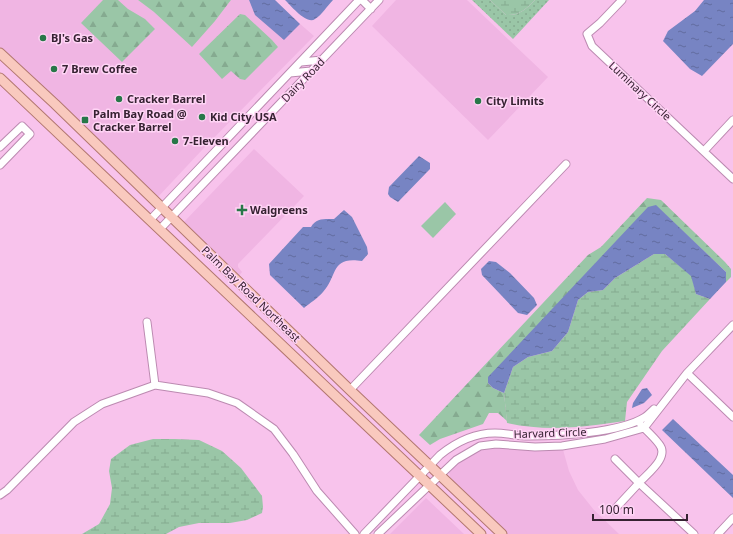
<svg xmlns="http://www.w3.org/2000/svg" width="733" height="534" viewBox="0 0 733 534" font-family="'Noto Sans',sans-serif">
	<defs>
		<pattern id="grass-dots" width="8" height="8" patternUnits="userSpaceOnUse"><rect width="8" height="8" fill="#9ac6a7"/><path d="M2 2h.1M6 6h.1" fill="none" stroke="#85aa90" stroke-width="1.8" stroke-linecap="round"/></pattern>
		<pattern id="forest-firs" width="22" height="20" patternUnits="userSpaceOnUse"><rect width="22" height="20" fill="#9ac6a7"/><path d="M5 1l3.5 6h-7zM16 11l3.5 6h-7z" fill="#85aa90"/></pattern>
		<pattern id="wetland-marsh" width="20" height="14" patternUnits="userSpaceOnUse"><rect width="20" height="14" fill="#9ac6a7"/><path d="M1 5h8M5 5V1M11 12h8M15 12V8" fill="none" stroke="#85aa90"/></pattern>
		<pattern id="water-ripples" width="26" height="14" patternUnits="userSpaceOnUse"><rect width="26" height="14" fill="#7784c3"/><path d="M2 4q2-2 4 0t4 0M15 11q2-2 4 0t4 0" fill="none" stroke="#626c9f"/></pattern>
	</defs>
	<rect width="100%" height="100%" fill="#f8c3ec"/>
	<!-- built -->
	<path fill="#f0b5e3" d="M0,0H138L154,12L215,21L231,0H249L255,15L300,23H299L314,36L202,150L157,198L57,101L0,49Z
		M396,0H467L548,77L488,140L372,26Z
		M254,149L304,196L238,264V267L242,272L238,277L183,223Z
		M480,446H562L569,471L578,490L594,510L619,534H507L451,481L449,472L456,460Z
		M426,498L464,534H390Z"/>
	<!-- grass -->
	<path fill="url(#grass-dots)" d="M472,0H490L506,15C519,16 526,9 535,0H549L513,39Z"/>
	<!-- forest -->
	<path fill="url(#forest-firs)" d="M103,0H118L128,9L145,19L155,29L122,62L81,23Z
		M138,0H231L215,21L192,47L154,12Z
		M240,14L245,15L272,40L278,47L245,80L240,79L231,71L222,79L199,54Z
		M647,198L661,200L725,262L731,269V277L726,282V272L656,206L488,383L493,388L504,393L507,421L498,413H489L483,424L440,439L430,445L419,435L588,255L601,247Z"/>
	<!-- wetland -->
	<path fill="url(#wetland-marsh)" d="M490,0H535C526,9 519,16 506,15Z
		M654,254H665L692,276L696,294L710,299L662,351L627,402L625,421C585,427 547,432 507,423L504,393L513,367L528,357L552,351L568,332L578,300L588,292L603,290L615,278Z
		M153,439H175L199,440L222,451L241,468L262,496L263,507L262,513L247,520L230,523H199L179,527L166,534H82L99,524L110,504L112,488L109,471L111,459L130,445Z"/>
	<!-- pitch -->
	<path fill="#9ac6a7" d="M445,202L456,214L433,238L421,226Z"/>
	<!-- water -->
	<path fill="url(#water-ripples)" d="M249,0H275L300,24L284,40L255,15Z
		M285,0H333C327,6 322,15 315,19C307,25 291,6 285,0Z
		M704,0H733V44L702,76L690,69L663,41L668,31L695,11Z
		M419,156L430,163V169L398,202L390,197L388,194L389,187Z
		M656,205L726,272V282L710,299L696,294L691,276L665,254H654L615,278L603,290L588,292L578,300L568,332L552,351L528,357L513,367L504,393L493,388L488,383V377L648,207Z
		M344,210L352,217L367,247L368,254L362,261C330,256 338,276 323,292C318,298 310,303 304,308L270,275L269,264L303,227H311C316,218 324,219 334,219Z
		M489,261L496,262L510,273L534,298L537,305L527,315L518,313L482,275L481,269Z
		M647,388L652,395L644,403L632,408L633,403L642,389Z
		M673,419L733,475V498L662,430Z"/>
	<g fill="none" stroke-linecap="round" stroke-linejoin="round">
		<!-- minor casing -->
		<g stroke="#bc8ab1" stroke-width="9">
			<path id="minor" d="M362,0L371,9
				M622,0L600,23L587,34L592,46L733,179
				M301,62L322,60
				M290,73L311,71
				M0,147L22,126L30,134L0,165
				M704,151L733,120
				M150,220L359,0
				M160,229L379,0
				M147,322L155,385
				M687,373L733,417
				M350,390L566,164
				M641,425C647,431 654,437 659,444C670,457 648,473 639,483L694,534
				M0,495L7,490L74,422L102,404L155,385L208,393L237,403L274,429L293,454L317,491L355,534
				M614,510L639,483L615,459
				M364,534L440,455C456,442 474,433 495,433C506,433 517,436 529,436C558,436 620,433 645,417C648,415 651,412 654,409
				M378,534L456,460L480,446L496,444L535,447L562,446L605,439L644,428L687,373L733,325
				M718,534L733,518"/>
		</g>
		<!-- major casing -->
		<g stroke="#b27770" stroke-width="11">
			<path id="major" d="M0,53L55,104L350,390L502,534
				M0,78L481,534"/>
		</g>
		<!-- minor -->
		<use href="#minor" stroke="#fff" stroke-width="7"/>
		<!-- major -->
		<use href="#major" stroke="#f9c9be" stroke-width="9"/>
	</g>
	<!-- markers -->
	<g fill="#277748" stroke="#ffd4f5" stroke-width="1.5">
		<circle cx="43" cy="38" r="4"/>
		<circle cx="54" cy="69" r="4"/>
		<circle cx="119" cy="99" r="4"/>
		<circle cx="478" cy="101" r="4"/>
		<circle cx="202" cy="117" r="4"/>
		<rect x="81" y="116" width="8" height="8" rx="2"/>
		<circle cx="175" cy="141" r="4"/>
		<path d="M240 204h4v4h4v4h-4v4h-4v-4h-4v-4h4z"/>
	</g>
	<g text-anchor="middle" stroke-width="3" stroke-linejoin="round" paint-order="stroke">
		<!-- poi labels -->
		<g font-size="11" font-weight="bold" fill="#362232" stroke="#ffd4f5" text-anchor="start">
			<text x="51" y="42">BJ's Gas</text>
			<text x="62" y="73">7 Brew Coffee</text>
			<text x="127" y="103">Cracker Barrel</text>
			<text x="486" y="105">City Limits</text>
			<text x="93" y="118">Palm Bay Road @<tspan x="93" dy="13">Cracker Barrel</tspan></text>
			<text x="210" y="121">Kid City USA</text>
			<text x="183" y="145">7-Eleven</text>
			<text x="250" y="214">Walgreens</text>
		</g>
		<!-- street labels -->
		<g font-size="11" fill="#362232" stroke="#ffd4f5">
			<text transform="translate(303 80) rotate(-46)" y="4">Dairy Road</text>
			<text transform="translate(640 91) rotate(43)" y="4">Luminary Circle</text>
			<text transform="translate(251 294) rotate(44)" y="4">Palm Bay Road Northeast</text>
			<text transform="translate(550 433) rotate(-2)" y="4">Harvard Circle</text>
		</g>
	</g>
	<!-- scale -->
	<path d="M593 514v6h94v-6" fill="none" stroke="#362232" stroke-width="2"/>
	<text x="599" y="514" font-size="12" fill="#362232" stroke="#ffd4f5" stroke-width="3" paint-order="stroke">100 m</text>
</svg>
